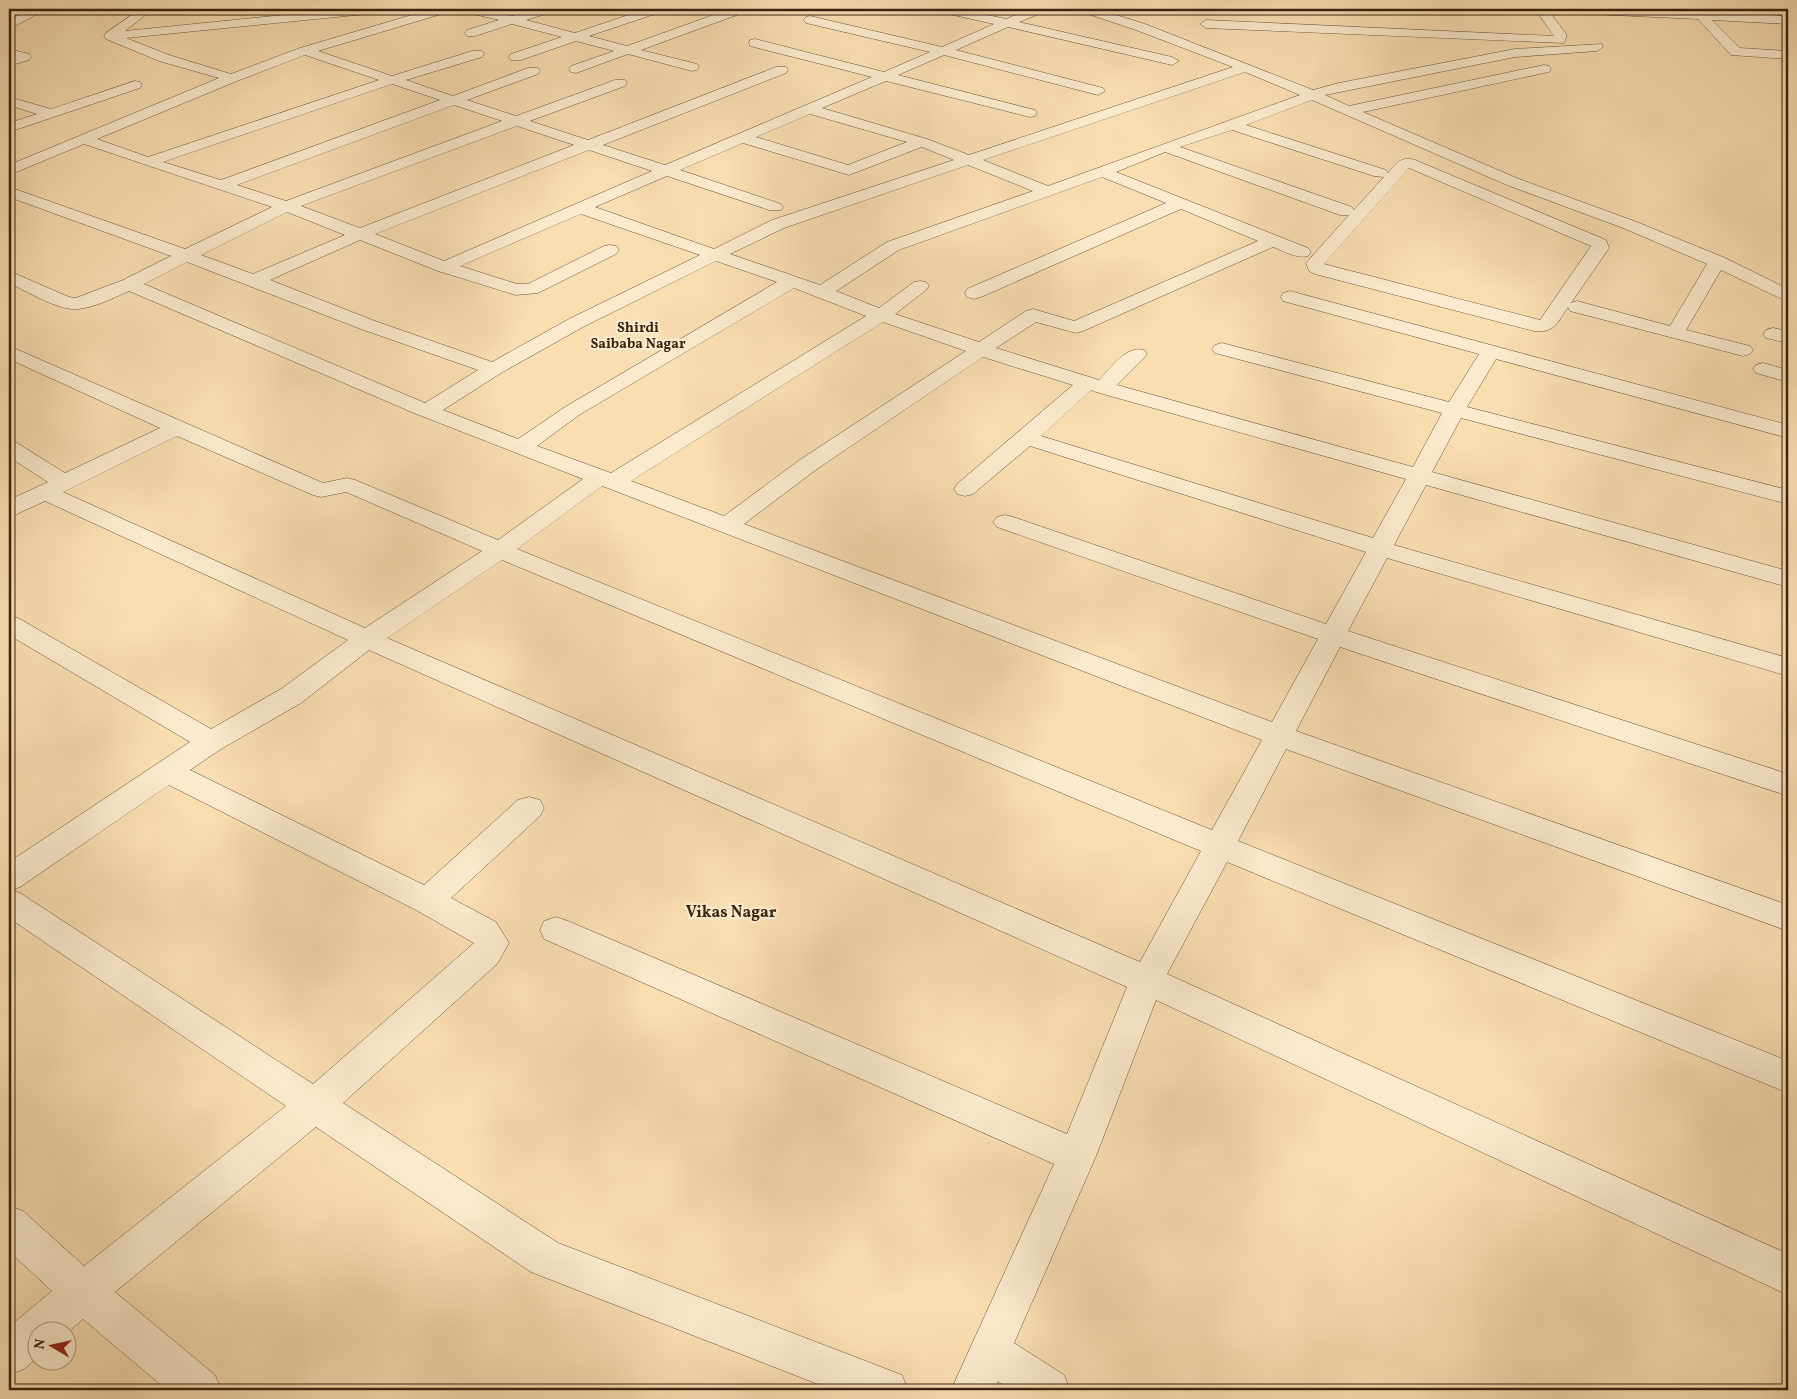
<svg xmlns="http://www.w3.org/2000/svg" width="1797" height="1399" viewBox="0 0 1797 1399" font-family="Vollkorn,serif">
	<rect width="100%" height="100%" fill="#f9deb2"/>
	<filter id="stains"><feTurbulence type="fractalNoise" baseFrequency=".004" numOctaves="4"/><feColorMatrix values="0 0 0 0 .2 0 0 0 0 .09 0 0 0 0 .02 0 0 0 .5 -.17"/></filter>
	<radialGradient id="worn" r=".72"><stop offset=".6" stop-color="#630" stop-opacity="0"/><stop offset="1" stop-color="#630" stop-opacity=".3"/></radialGradient>
	<g fill="none" stroke-linecap="round" stroke-linejoin="round">
		<!-- minor casing -->
		<g stroke="#685238" stroke-width="1">
			<path id="minor" d="M32,9H47L9,29V20Z
				M140,9H153L125,31L343,9H382L376,13L126,38L169,55L231,74L300,48L432,9H450L448,12L318,51L392,76L472,51H482L484,54L482,57L406,80L453,96L528,68H538L540,71L538,74L467,100L516,116L615,80H625L627,83L625,86L530,121L588,140L776,67H786L788,70L786,73L603,145L665,165L872,77L750,46L749,43L750,40L755,39L884,72L930,52L806,23L804,20L806,17L810,16L942,47L994,24L940,12L938,9H959L1006,19L1030,9H1046L1044,12L1019,22L1172,57L1179,61L1172,65L1008,27L956,50L1103,88L1105,91L1098,95L944,55L898,75L1035,110L1037,113L1035,116L1030,117L886,81L822,108L927,139L969,155L1233,67L1136,30L1082,12L1080,9H1097L1145,24L1313,90L1339,83L1515,49L1602,44L1603,47L1597,51L1515,57L1325,95L1349,106L1544,65L1549,66L1551,69L1549,72L1544,73L1363,112L1519,179L1634,221L1723,257L1788,289V302L1721,270L1686,330L1750,346L1753,350L1750,354L1743,356L1570,311L1568,307C1557,323 1555,333 1534,331L1315,274L1309,271L1306,263L1349,215H1340L1165,152L1116,172L1308,248L1311,252L1308,256C1296,259 1284,251 1273,247L1083,331L1076,333L1036,322L996,348L1099,380C1111,368 1126,345 1144,350L1147,354L1144,358L1117,385L1413,467L1442,413L1215,353L1212,349L1215,345L1222,343L1449,402L1479,354L1283,301L1281,297L1283,293L1290,291L1788,425V438L1496,359L1467,407L1788,490V504L1461,418L1432,472L1788,571V587L1426,485L1394,545L1788,658V676L1387,558L1348,631L1788,774V796L1340,647L1296,731L1788,905V931L1286,749L1238,841L1788,1061V1093L1227,862L1167,974L1788,1254V1295L1156,1000L1096,1156L1014,1343L1064,1375L1070,1390H1011L998,1381L994,1390H951L1054,1164L544,939L540,930L544,921L556,917L568,921L1067,1134L1127,987L369,650L301,703L221,749L190,770L424,885L518,800L529,797L540,800L544,808L540,816L451,898L496,922L509,943L497,964L343,1103L558,1243L902,1375L908,1390H833L531,1272L316,1127L115,1292L215,1375L221,1390H167L83,1319L68,1332H38V1357L24,1369L9,1375V1327L52,1291L9,1251V1206L23,1211L84,1266L286,1106L9,918V862L190,742L9,635V616L18,618L211,729L281,689L348,640L45,501L17,514L9,516V500L48,482L9,457V442L17,443L65,473L160,428L9,359V346L323,483L347,478L355,480L498,540L583,479L414,413L129,291C113,298 96,307 78,309C58,311 27,291 9,283V271L69,297L76,298L123,280L171,256L9,197V187L185,249L272,207L84,144L9,175V165L219,78L159,61L106,39L104,36L106,33ZM305,55L379,80L148,157L97,139L237,81ZM1245,72L1300,95L1048,186L983,160ZM392,84L440,100L221,180L163,162ZM1312,100L1507,185L1623,228L1707,264L1670,326L1577,301L1571,303L1609,248L1606,240L1415,160C1402,156 1396,163 1388,173L1386,170L1246,125ZM454,105L502,121L286,201L237,185ZM810,114L907,142L848,165L756,137ZM517,126L574,145L360,228L301,206ZM1232,130L1374,176L1384,177L1354,210L1352,207L1180,147ZM743,143L849,175L922,147L954,160L772,220L714,249L595,207L667,176L769,210H781L783,207L781,204L680,170ZM589,150L652,171L444,261L375,234ZM968,165L1033,191L887,242L820,285L730,254L784,228ZM1409,168L1591,246L1540,320L1324,264ZM1102,177L1166,203L967,289L965,293L967,297L974,299L981,297L1181,209L1258,241L1074,321L1033,309L1026,311L979,342L895,314L926,290L929,286L926,282L920,281L914,282L879,308L836,291L899,250ZM287,212L345,235L253,274L201,255ZM581,214L700,255L569,319L492,362L375,321L270,280L360,240L438,271L516,295L538,293L616,254L619,250L616,246L610,245L604,246L528,284H517L460,266ZM716,261L777,282L565,407L518,439L443,410L501,373L583,327ZM187,262L361,329L478,370L425,403L144,284ZM794,288L866,316L611,473L537,446L579,415ZM883,322L966,351L801,459L724,516L631,481ZM983,357L1073,385L957,484L954,489L957,494L965,496L973,494L1030,446L1366,552L1326,624L1013,517L1005,515L997,517L993,522L997,527L1318,639L1272,722L744,524L817,469ZM1091,390L1096,392L1406,479L1373,538L1041,436ZM177,436L313,495L321,497L346,492L482,551L365,628L63,492ZM602,486L605,487L1262,740L1212,830L517,549ZM502,560L1201,851L1140,962L387,638ZM169,785L416,910L474,943L313,1084L20,893L11,890L20,887Z
				M463,9H482L512,16L536,9H554L552,12L526,20L575,33L646,9H663L661,12L589,36L627,46L730,9H747L745,12L641,50L697,64L699,67L697,70L692,71L628,54L576,73L571,72L569,69L571,66L614,51L576,41L521,60H511L509,57L511,54L562,37L512,24L475,36H467L465,33L467,30L499,20L465,12Z
				M1535,9H1547L1567,35L1564,43L1206,28L1200,24L1206,20L1554,36Z
				M1564,9H1637L1691,11L1689,9H1701L1705,12L1788,16V24L1712,20L1740,48L1788,51V59L1731,55L1698,19L1570,13Z
				M9,49L29,54L31,57L29,60L9,66Z
				M135,81L140,82L142,85L140,88L9,132V123L37,114L9,105V97L51,109Z
				M1773,328L1788,331V343L1766,338L1763,334L1766,330Z
				M1763,363L1788,370V382L1756,373L1753,369L1756,365Z"/>
		</g>
		<!-- minor -->
		<use href="#minor" fill="#fbeacd" fill-rule="evenodd"/>
	</g>
	<g text-anchor="middle" stroke-width="4.5" stroke-linejoin="round" paint-order="stroke">
		<!-- far-neighbourhood labels -->
		<g font-size="14" font-weight="bold" fill="#382310" stroke="#fbeacd">
			<text x="638" y="332">Shirdi<tspan x="638" dy="16">Saibaba Nagar</tspan></text>
		</g>
		<!-- neighbourhood labels -->
		<g font-size="16" font-weight="bold" fill="#382310" stroke="#fbeacd">
			<text x="731" y="917">Vikas Nagar</text>
		</g>
	</g>
	<!-- margin -->
	<rect width="1797" height="1399" fill="none" stroke="#f9deb2" stroke-width="30"/>
	<rect x="10" y="10" width="1777" height="1379" fill="none" stroke="#382310" stroke-width="2.5"/>
	<rect x="15" y="15" width="1767" height="1369" fill="none" stroke="#382310"/>
	<!-- north arrow -->
	<g transform="translate(52 1346) rotate(279)"><circle r="24" fill="#fbeacd" stroke="#ad9a81"/>
	<path d="M0-4L9 19L0 12L-9 19Z" fill="#8f2418"/>
	<text y="-8" font-size="14" font-weight="bold" text-anchor="middle" fill="#382310">N</text>
	</g>
	<rect width="100%" height="100%" filter="url(#stains)"/>
	<rect width="100%" height="100%" fill="url(#worn)"/>
</svg>
